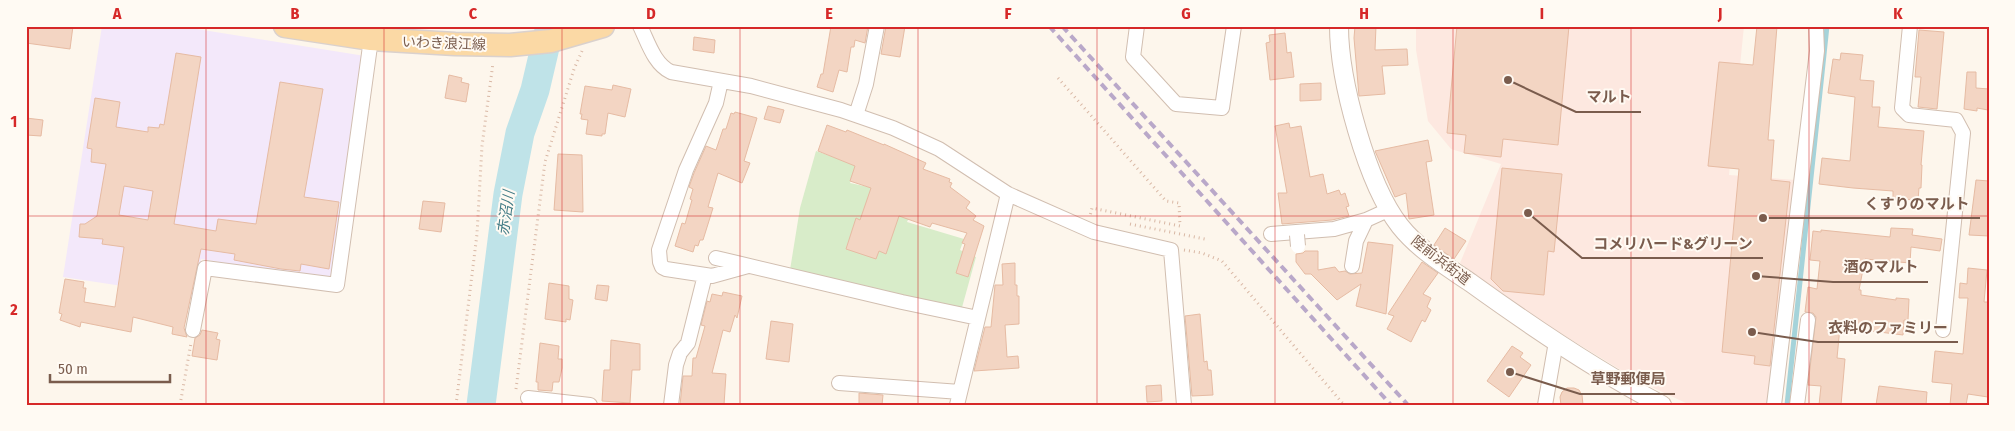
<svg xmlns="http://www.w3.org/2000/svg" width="2015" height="431" viewBox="0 0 2015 431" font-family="'Fira Sans Condensed','Noto Sans JP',sans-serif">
	<rect width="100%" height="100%" fill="#fdf6ec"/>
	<!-- commercial -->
	<path fill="#fde8e0" d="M1416,26H1744L1729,175L1796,180L1771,405H1690L1639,381L1527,313L1460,263L1501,164L1451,149L1428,121L1416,50Z"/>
	<!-- education -->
	<path fill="#f3e8fa" d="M102,26H178L365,56L330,280L201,259L195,297L63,277Z"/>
	<!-- green -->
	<path fill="#d8ecc9" d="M816,151L856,165L850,183L873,188L914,206L907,222L964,239L960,250L976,257L961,311L790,270L800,208Z"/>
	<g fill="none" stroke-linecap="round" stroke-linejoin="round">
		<!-- stream -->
		<path stroke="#a5d3da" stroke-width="5" d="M1787,405L1827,26"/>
		<!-- river -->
		<path stroke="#bfe3e8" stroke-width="29" d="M481,405L508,194L520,133L535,90L550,26"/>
	</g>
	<!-- building -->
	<path fill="#f3d5c3" stroke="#e6bba3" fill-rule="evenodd" d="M26,26H73L70,49L26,43Z
		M831,26H868L865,43L855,40L854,47H851L847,72L839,70L833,92L817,87L821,74H823Z
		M886,26H905L900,57L881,54Z
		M1355,26H1376L1375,50L1407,49L1408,65L1382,66L1385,94L1359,96L1354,38Z
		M1457,26H1569L1558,145L1503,139L1501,157L1464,153L1466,135L1447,133Z
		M1757,26H1777L1768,140H1774L1771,180L1790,182L1770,366L1754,364L1755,356L1722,352L1739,169L1708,166L1719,62L1753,65Z
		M1919,30L1944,32L1937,109L1918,107L1921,77H1915Z
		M1285,33L1287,53L1291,52L1294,77L1270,80L1266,43L1270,42L1269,35Z
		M694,37L715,40L714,53L693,50Z
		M176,53L201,57L174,224L216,231L218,219L256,224L280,82L323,89L304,197L339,202L329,269L301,264L300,271L281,269L234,260L235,254L201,249L184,328L187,337L172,334L173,327L133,317L131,332L81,322L80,327L60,320L62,314L59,313L65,279L84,282L83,288H86L84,302L115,307L124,247L102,244L103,239L79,237L80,224H85L97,216L106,164L91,162L92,149L87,148L95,98L120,102L116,127L148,132V127L159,128L160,124L164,125ZM124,186L153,191L148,220L119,215Z
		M1841,53L1863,55L1860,80L1874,81L1872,107H1880L1878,127L1924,131L1921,165H1922L1921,188H1919L1918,200L1893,199V191L1853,188L1819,184L1822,158L1850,161L1855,97L1828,93L1833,59L1840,60Z
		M1967,72H1976V88L1989,89L1988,110L1977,108V111L1964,109Z
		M449,75L462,78L461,82L469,84L466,102L445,98Z
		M1321,83V100L1300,101V84Z
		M613,85L631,89L625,117L608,113L605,134H602V136L586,134L588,120L581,119L582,114H580L585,86L612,90Z
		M768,106L784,110L780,123L764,119Z
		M735,112L757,118L744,161L750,163L742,183L718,173L708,207L713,208L703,240H700L698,246L695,245L693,252L675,246L682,223L685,224L692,200L690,199L693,189L689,187L694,173L706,146L716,150L723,129H726L731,113L734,114Z
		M26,118L43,120L41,136L26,135Z
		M1289,123L1290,128L1301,126L1310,177L1323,174L1327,194L1339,190L1341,195L1345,193L1349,206L1346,207L1349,216L1332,220L1282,224L1278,193H1287L1275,126Z
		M827,125L846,132L847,130L884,145V144L926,163L923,169L950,179L949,182L952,183L950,187L970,202L966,208L976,216L973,220L984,226L968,277L956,273L965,244L962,243L967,233L932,223L930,227L899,216L886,254L879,251L876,259L846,249L856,218L860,220L871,188L850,181L855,166L818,151Z
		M1428,140L1432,161L1426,162L1434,215L1409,219L1406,193L1395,197L1375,151Z
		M558,154L582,155L583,212L554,210Z
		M1502,168L1562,174L1554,252L1548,251L1544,295L1503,291L1491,279Z
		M1976,180L1989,181V236L1969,235Z
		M423,201L445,203L441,232L419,229Z
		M1445,228L1466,241L1454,259L1434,245Z
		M1891,228L1913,229L1912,235L1942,239L1940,251L1911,247L1910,263L1865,259L1859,290H1861V295L1896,300V298L1909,299L1908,320H1904L1903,335L1840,327L1837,358L1845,359L1841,405H1819L1821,386L1808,385L1816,317L1813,313L1805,312L1808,287L1817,289L1820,261L1810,260L1813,231L1821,232V230L1890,237Z
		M1368,242L1393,245L1386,314L1356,306L1361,284L1337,300L1311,274H1305L1296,262V254L1303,253L1305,251H1318V270L1335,267L1339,272L1345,271L1350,274L1362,273Z
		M1422,262L1438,273L1423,294L1431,298L1427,307L1431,310L1425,322L1422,320L1411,342L1387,329L1394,316L1388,314Z
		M1015,263V285H1017V296H1019V324L1005,325L1007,357L1018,356L1019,368L974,371L985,327H991L995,285H1003L1002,264Z
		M1968,268L1987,270L1984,302H1989V388L1988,397L1968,394L1966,405H1950L1952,384L1932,382L1935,351L1963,354L1968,298H1959L1960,283L1967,284Z
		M549,283L569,286V299L573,300L570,320L566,319V322L545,319Z
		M597,285L609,286L607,301L595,299Z
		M723,292L742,296L737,318L735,315L730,332L723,330L712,373L726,374L724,405H680L683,376H692L693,358H696L705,326L701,325L707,301L710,302L712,294L722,296Z
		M1200,314L1204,362L1207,361L1208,370H1211L1213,395L1192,396L1185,316Z
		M771,321L793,324L789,362L766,359Z
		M202,330L218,333L216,339L220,340L217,360L192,356L195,338L200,335Z
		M611,340L640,344V370H632L630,403L602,401L604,370H610Z
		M540,343L559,346L558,359H562V368L559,382H553L552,391L538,390V382H536Z
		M1512,346L1523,353L1520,357L1531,365L1509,397L1487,381Z
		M1161,385L1162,401L1147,402L1146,386Z
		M1879,386L1927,392L1926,405H1876Z
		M1567,388H1574L1579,390L1582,395L1583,405H1561L1560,397L1562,392Z
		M859,393L883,395L882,405H859Z"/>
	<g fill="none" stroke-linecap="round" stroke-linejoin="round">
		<!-- minor casing -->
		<g stroke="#d1beb0" stroke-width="16">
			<path id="minor" d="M640,26C648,42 654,64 671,72L751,86L841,110L893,128L939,149L1008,194L1094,232L1171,250L1184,405
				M1137,26L1133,57L1176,104L1222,108L1234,26
				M1910,26L1902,108L1909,115L1956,120L1963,133L1943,330
				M721,81L716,103L686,170L659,250L660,262L662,267L666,269L712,276L748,266
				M856,115L866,84L877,26
				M1271,234L1334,229L1366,220L1388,210
				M716,258L902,302L978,318
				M1352,266L1356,241L1366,220
				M193,330L205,268L337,285L371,39
				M839,383L960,392
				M528,398L590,405
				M671,405L676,365L680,353L688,343L705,275
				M957,405L1008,194
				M1545,405L1556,342
				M1774,405L1817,51L1816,26
				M1797,405L1808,320"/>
		</g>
		<!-- tertiary casing -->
		<g stroke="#d1beb0" stroke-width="20">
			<path id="tertiary" d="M1339,26C1339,80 1367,184 1400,226C1419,250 1446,266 1471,283C1532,327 1595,370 1662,405"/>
		</g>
		<!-- primary casing -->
		<g stroke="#dad1cd" stroke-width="25">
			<path id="primary" d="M285,26L371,39L455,44L510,45L551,41L603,26"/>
		</g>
		<!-- path -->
		<path stroke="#d9b8a5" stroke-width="3" stroke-dasharray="1 4" stroke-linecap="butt" d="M1058,78L1166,201L1179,203L1180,226L1092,208L1090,216
			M1130,224L1205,239
			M1184,250L1202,253L1222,261L1344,405
			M516,389L545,162L574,69L582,51
			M180,405L191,343
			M456,405L477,234L482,146L493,63"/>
		<!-- minor -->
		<use href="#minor" stroke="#fff" stroke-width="14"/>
		<!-- tertiary -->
		<use href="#tertiary" stroke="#fff" stroke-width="18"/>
		<!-- primary -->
		<use href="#primary" stroke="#fbd9a5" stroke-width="22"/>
		<!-- rail -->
		<path stroke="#b9a8c9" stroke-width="4" stroke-dasharray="8 5" stroke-linecap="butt" d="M1049,26L1391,405
			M1062,26L1408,405"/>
		<!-- minor-bridge casing -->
		<g stroke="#d1beb0" stroke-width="16" stroke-linecap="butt">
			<path id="minor-bridge" d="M1297,235L1298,246"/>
		</g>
		<!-- minor-bridge -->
		<use href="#minor-bridge" stroke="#fff" stroke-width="14"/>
	</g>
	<!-- grid -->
	<path fill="none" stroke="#d62828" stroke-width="1" stroke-opacity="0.55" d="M206,26V405M384,26V405M562,26V405M740,26V405M918,26V405M1097,26V405M1275,26V405M1453,26V405M1631,26V405M1809,26V405M26,216H1989"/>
	<g text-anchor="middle" stroke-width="4" stroke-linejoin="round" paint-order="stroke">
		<!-- street labels -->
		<g font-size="14" fill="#7a5c4d" stroke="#fffaf3">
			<text transform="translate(444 43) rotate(2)" y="5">いわき浪江線</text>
			<text transform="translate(1441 260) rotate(38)" y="5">陸前浜街道</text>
		</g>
		<!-- water labels -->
		<g font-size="15" font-style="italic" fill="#437c86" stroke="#fffaf3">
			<text transform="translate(506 213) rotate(-82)" y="5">赤沼川</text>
		</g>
	</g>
	<!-- callouts -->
	<path fill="none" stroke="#7a5c4d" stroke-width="2" d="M1508 80L1576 112H1641M1763 218L1855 218H1980M1528 213L1582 258H1763M1756 276L1833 282H1928M1752 332L1818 342H1958M1510 372L1580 394H1675"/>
	<g fill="#7a5c4d" stroke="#fffaf3" stroke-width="2">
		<circle cx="1508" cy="80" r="5"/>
		<circle cx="1763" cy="218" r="5"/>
		<circle cx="1528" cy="213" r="5"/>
		<circle cx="1756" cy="276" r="5"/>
		<circle cx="1752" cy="332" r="5"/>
		<circle cx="1510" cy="372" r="5"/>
	</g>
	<g font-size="15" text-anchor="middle" font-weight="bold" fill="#7a5c4d" stroke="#fffaf3" stroke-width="4" stroke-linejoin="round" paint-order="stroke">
		<text x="1609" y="102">マルト</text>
		<text x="1917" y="209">くすりのマルト</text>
		<text x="1673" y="249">コメリハード&amp;グリーン</text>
		<text x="1881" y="272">酒のマルト</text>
		<text x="1888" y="333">衣料のファミリー</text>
		<text x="1628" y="384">草野郵便局</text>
	</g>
	<!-- border -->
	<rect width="2015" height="431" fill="none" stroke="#fffaf3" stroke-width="55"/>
	<!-- scale -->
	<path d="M50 374v8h120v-8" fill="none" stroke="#7a5c4d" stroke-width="2.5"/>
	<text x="58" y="374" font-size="15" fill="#7a5c4d" stroke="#fffaf3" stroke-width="4" paint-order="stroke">50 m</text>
	<rect x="28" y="28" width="1960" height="376" fill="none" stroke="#d62828" stroke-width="2"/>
	<g font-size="16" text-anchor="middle" font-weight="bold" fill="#d62828">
		<text x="117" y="19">A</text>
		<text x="295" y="19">B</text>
		<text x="473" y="19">C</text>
		<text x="651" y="19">D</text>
		<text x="829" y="19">E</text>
		<text x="1008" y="19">F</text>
		<text x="1186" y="19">G</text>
		<text x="1364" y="19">H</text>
		<text x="1542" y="19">I</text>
		<text x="1720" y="19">J</text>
		<text x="1898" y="19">K</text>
		<text x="14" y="127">1</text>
		<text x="14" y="315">2</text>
	</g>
</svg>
